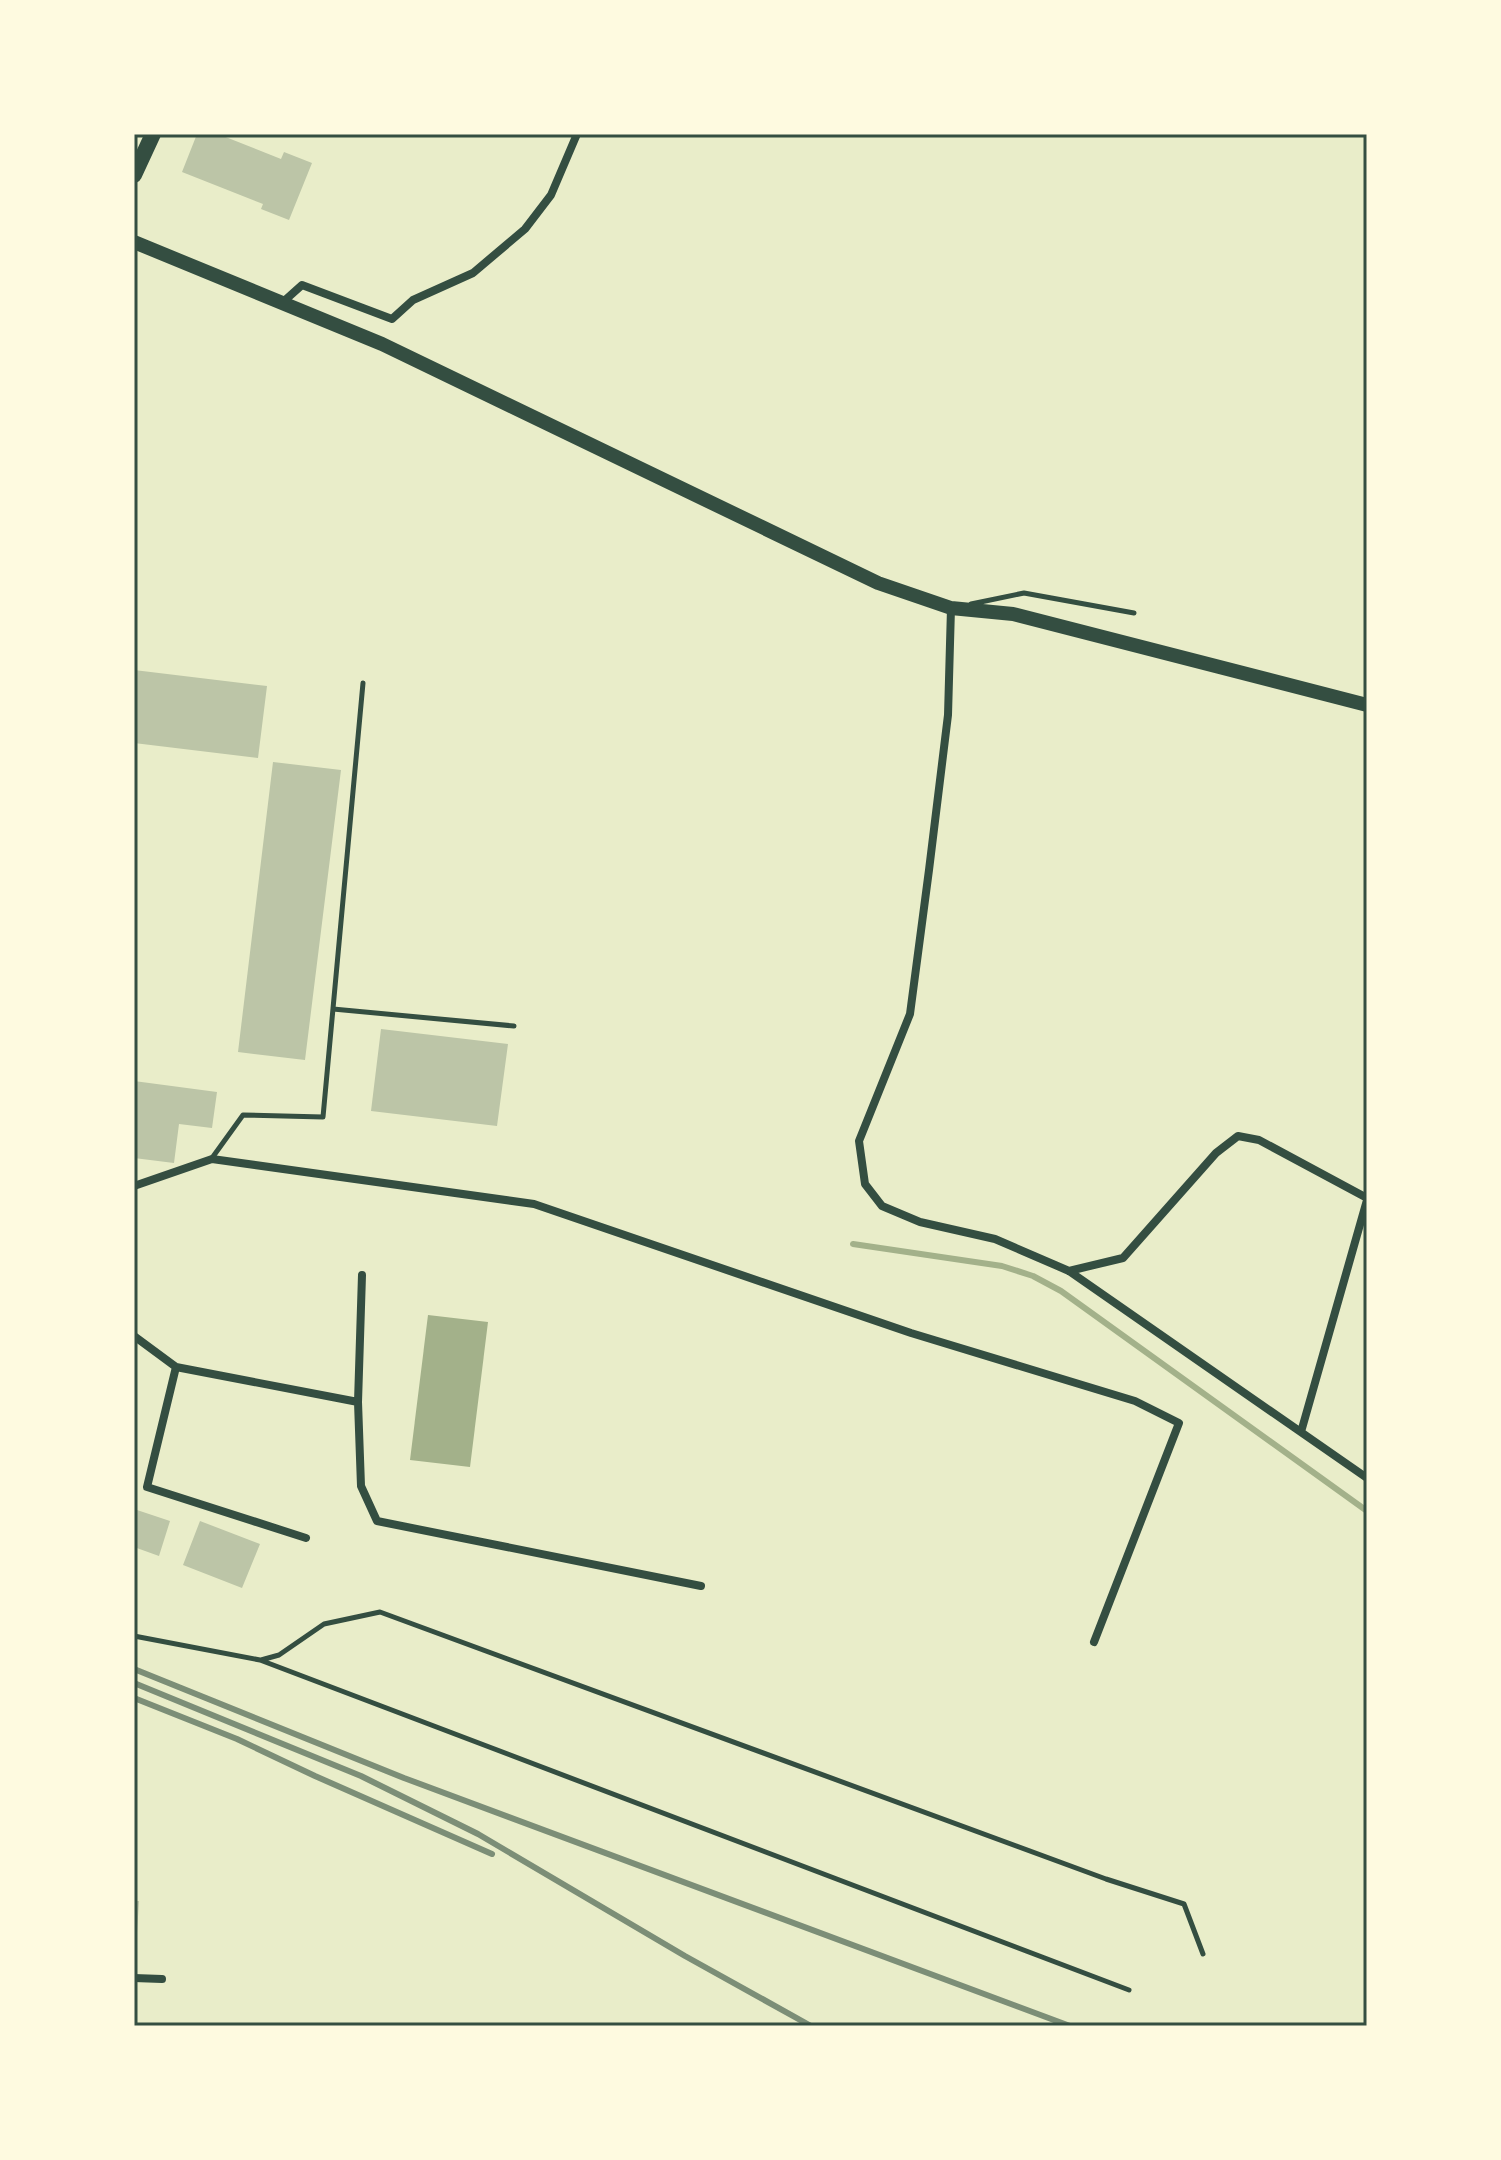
<svg xmlns="http://www.w3.org/2000/svg" width="1501" height="2160" viewBox="0 0 1501 2160" font-family="Lora,serif">
	<rect width="100%" height="100%" fill="#e9edc9"/>
	<!-- water -->
	<path fill="#a3b18a" d="M428,1315L488,1322L470,1467L410,1460Z"/>
	<g fill="none" stroke-linecap="round" stroke-linejoin="round">
		<!-- stream -->
		<path stroke="#a3b18a" stroke-width="6" d="M853,1244L1002,1266L1033,1276L1061,1291L1367,1511"/>
	</g>
	<!-- building -->
	<path fill="#bcc5a7" d="M197,134H218L281,159L284,152L312,163L289,220L261,209L263,204L182,172Z
		M134,670L267,686L258,758L134,743Z
		M273,762L341,770L305,1060L238,1052Z
		M381,1029L508,1044L497,1126L371,1111Z
		M134,1081L217,1092L212,1128L179,1124L174,1163L134,1158Z
		M134,1509L170,1521L159,1556L134,1547Z
		M200,1521L260,1544L242,1588L183,1565Z
		M134,1901H139L136,1948H134Z"/>
	<g fill="none" stroke-linecap="round" stroke-linejoin="round">
		<!-- service -->
		<path stroke="#344e41" stroke-width="5" d="M971,604L1024,593L1134,613
			M333,1009L514,1026
			M212,1158L243,1115L323,1117L363,683
			M134,1636L260,1660L1129,1990
			M261,1660L279,1655L324,1624L380,1612L1106,1879L1184,1904L1203,1954"/>
		<!-- minor -->
		<path stroke="#344e41" stroke-width="8" d="M283,302L302,285L392,319L413,300L473,273L525,229L551,195L577,134
			M951,608L948,715L929,870L910,1014L859,1141L865,1184L882,1206L920,1222L995,1239L1069,1271L1367,1478
			M134,1186L212,1159L534,1204L911,1333L1135,1401L1179,1423L1094,1642
			M1069,1271L1123,1258L1216,1153L1238,1136L1259,1140L1367,1198
			M362,1275L358,1402L361,1486L377,1521L701,1586
			M134,1336L176,1367L358,1402
			M176,1367L147,1487L306,1538
			M1301,1432L1367,1200
			M134,1978L162,1979"/>
		<!-- tertiary -->
		<path stroke="#344e41" stroke-width="14" d="M134,242L382,344L878,583L951,608L1013,614L1367,705"/>
		<!-- secondary -->
		<path stroke="#344e41" stroke-width="16" d="M134,175L153,134"/>
		<!-- rail -->
		<path stroke="#7c8e77" stroke-width="6" d="M134,1669L404,1778L1070,2026
			M134,1683L361,1776L478,1834L685,1956L811,2026
			M134,1698L237,1739L315,1776L492,1854"/>
	</g>
	<!-- border -->
	<rect width="1501" height="2160" fill="none" stroke="#fefae0" stroke-width="272"/>
	<rect x="136" y="136" width="1229" height="1888" fill="none" stroke="#344e41" stroke-width="3"/>
</svg>
